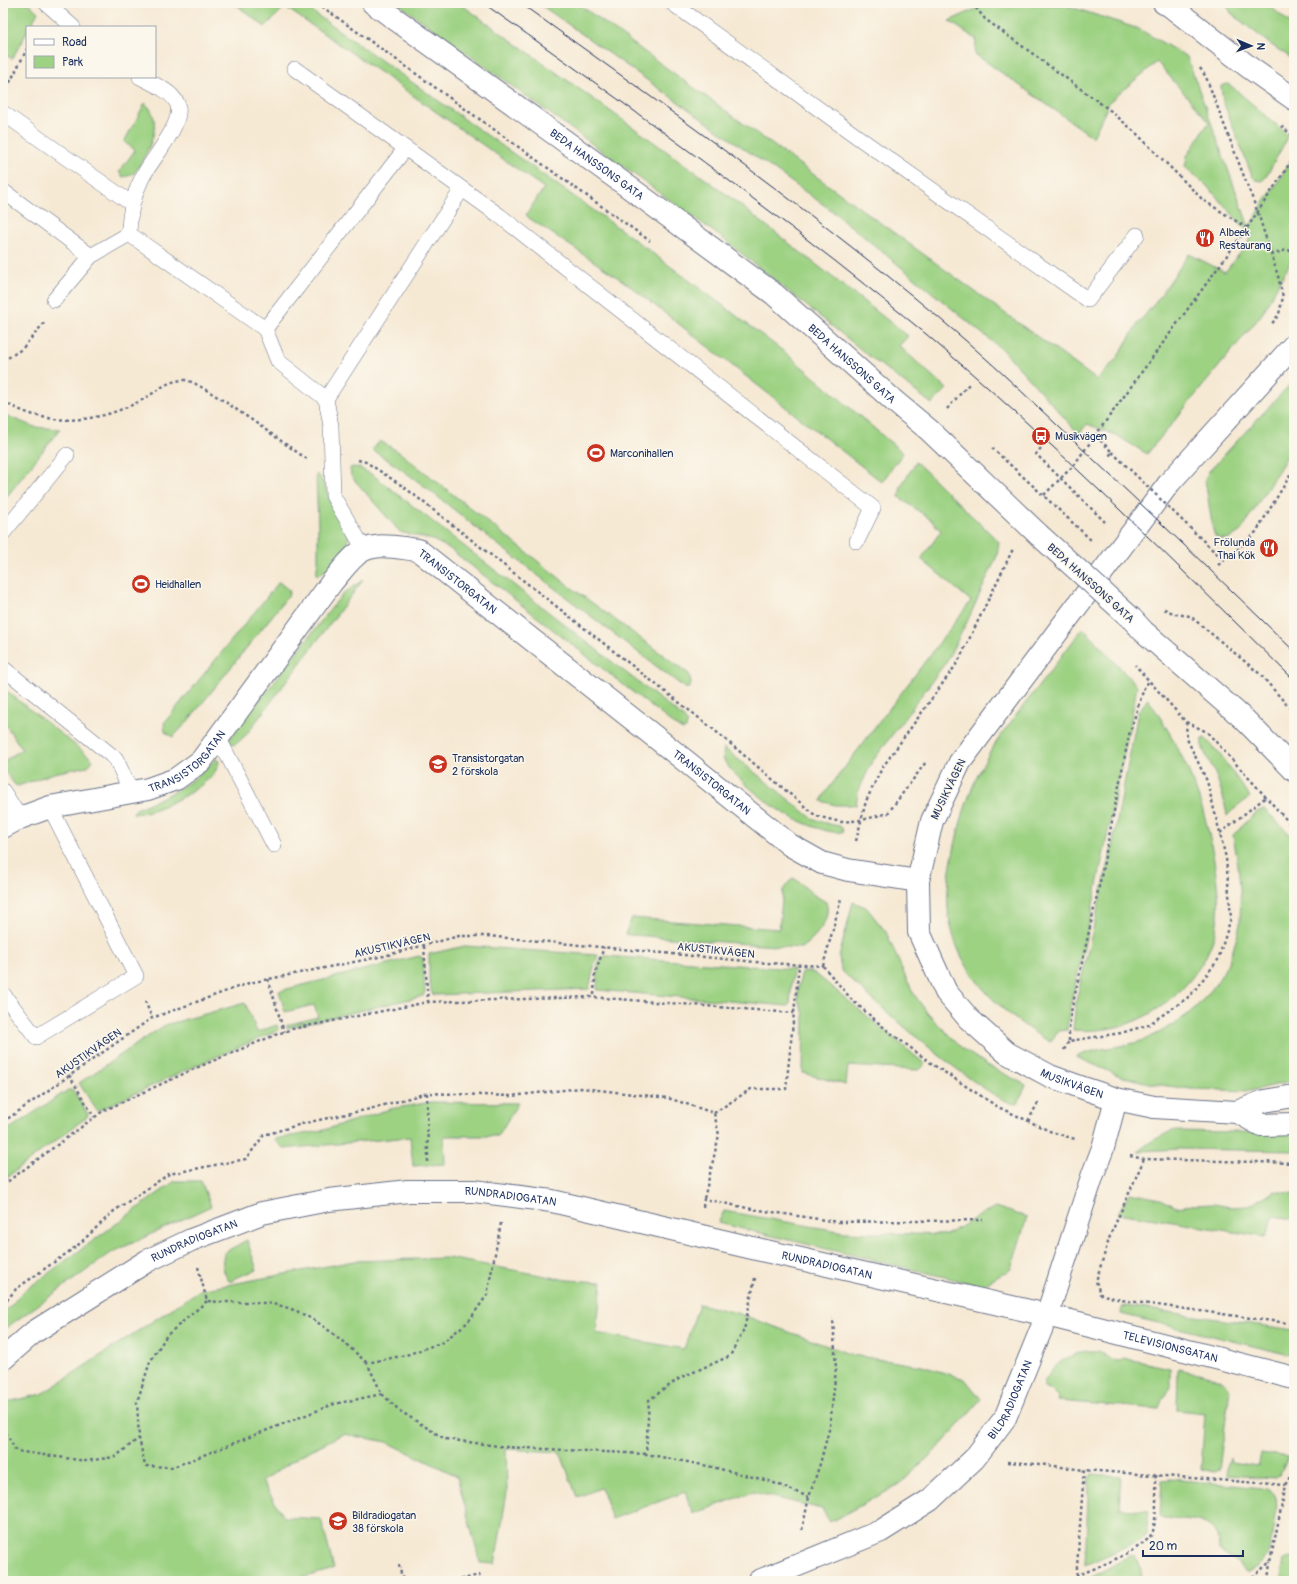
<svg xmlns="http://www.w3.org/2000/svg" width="1297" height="1584" viewBox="0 0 1297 1584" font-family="Pangolin,sans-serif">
	<rect width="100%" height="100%" fill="#fbf7ec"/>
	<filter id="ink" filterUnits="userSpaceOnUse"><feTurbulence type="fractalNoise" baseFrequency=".025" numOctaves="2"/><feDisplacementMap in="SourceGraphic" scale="8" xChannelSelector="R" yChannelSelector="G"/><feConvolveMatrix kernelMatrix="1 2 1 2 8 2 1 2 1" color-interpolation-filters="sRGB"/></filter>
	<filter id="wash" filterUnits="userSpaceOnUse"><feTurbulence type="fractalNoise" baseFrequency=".012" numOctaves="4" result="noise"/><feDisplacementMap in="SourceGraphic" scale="16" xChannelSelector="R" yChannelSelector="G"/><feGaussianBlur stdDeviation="0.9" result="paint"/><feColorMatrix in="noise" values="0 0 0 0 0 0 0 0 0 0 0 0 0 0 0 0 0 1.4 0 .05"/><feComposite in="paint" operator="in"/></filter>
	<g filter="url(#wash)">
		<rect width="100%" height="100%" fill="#f6e9d4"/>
		<!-- green -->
		<path fill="#9dd283" stroke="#5c8070" d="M3,3H28L38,12L30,27H27V32L12,59L3,53Z
			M234,3H300L627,234L714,299L787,354L903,453L882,482L626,283L529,218L526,215L544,188L388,78L285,7L265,27Z
			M397,3H459L718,188L908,336L899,346L947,389L932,404L869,356L721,237Z
			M538,3H577L1097,380L1117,358L1137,325L1158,299L1189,254L1225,272L1245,247L1252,236L1205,184L1185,167L1187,156L1209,122L1157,62L1110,101L1093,137L975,54L976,39L949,21L989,3L1065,5L1139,29L1187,57L1249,227L1294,156V256L1262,314L1147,454L1116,435L1087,424L1079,434L1005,352L831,210Z
			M1226,3H1266L1294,26V60L1270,44L1231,13Z
			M1227,84L1230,85L1286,133L1287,136L1285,142L1266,177L1262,181L1256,180L1252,176L1223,101L1221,86Z
			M145,103C162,118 153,142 143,159C141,163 139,169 135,172C132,175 128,176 123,177L119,172L135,150L124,142Z
			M1294,380V445L1241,531L1229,539H1220L1215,536L1213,530L1205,480L1209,471Z
			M3,414L34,427L60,429L8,495L5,497L3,496Z
			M380,441L399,452L572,588L689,674L691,683L690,688H685C619,638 553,587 488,537C450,507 412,474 372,450Z
			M916,462L999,542L997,556L967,622L946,662L872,762L858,792L856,805H835L821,801L826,792L971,601L921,559L941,531L931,520L899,497L901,486Z
			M354,467L359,468L373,475L684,718L687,723L686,729L683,730L676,726L450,549L433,540L400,532L351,476L350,468Z
			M316,474L320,477L349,536C345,555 334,564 319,575L316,574L318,562V527Z
			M363,580L246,735L235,745L229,742V739L337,601L344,593Z
			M279,582L290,591L288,596L188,721L173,737L165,732L164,723Z
			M1083,628L1137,686L1131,720L1087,934L1070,1007L1067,1030L1059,1031L1050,1042C1002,1014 958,975 949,917C945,893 950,868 955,845C962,813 973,780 990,752C1001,734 1015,717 1028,700C1046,676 1065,652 1083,628Z
			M3,688L90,757L93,760L88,766L54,773L18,786L15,785L3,769V762L22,749L3,721Z
			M1148,699C1186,754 1208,808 1216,875C1218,891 1220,907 1217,923C1213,952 1193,981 1171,999C1142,1023 1110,1033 1073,1030L1076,1001L1110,857L1138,712Z
			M1205,738L1218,752L1250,797L1233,810L1227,816C1225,801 1220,786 1214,771C1210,761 1200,749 1202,739Z
			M724,748L812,818L829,824L840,826L843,830L842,832C830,835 798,821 787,815C772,807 731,775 724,760C723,756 723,752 724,748Z
			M216,759L219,761C218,785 155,813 134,814L133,812L136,809L172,793L190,782Z
			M1264,809L1294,838V1081L1249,1091L1191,1089L1153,1084L1120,1076L1076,1057C1097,1047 1122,1048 1144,1040C1189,1021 1223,988 1236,940C1238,934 1240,926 1240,920C1242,891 1238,862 1233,835L1257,812Z
			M794,878L814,895L826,902C832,920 815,938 801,948L631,935L625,934L632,918L779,929L783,890L789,882Z
			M853,902L866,907L886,932L905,976L914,994L928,1014L964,1050L991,1067L1026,1085L1018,1104C993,1107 863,993 841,970L839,957Z
			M465,946L598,955L595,962L589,989L435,995L432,994L429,978V954Z
			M419,956L423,958L425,992L423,996L287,1028V1025L318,1017L314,1005L285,1012L279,991Z
			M605,956L793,969L790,1003L788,1006L597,990L598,965L601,958Z
			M806,971L814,973L822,979L925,1064L921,1069L917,1070L848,1066L846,1085L803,1073L804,1014L798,1000V988L802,972Z
			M245,1003L257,1032L277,1025L279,1030L195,1066L97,1111L79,1083L165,1025Z
			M68,1090H73L88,1114L87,1117L3,1180V1133Z
			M431,1102L518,1103L498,1136H444L445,1164L413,1166L410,1137L284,1149L274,1139L321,1131L390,1109Z
			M1171,1131L1294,1133V1151L1180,1149L1138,1151L1152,1141Z
			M175,1181H201L211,1206L111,1253L3,1330V1314L24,1291Z
			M1275,1191L1294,1194V1219L1274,1216L1265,1237L1118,1213L1129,1193L1161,1199L1176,1207L1192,1205L1214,1204L1230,1207L1249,1206Z
			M995,1207L1027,1217L1011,1269L982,1286L718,1223L724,1211L844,1232L946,1235Z
			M247,1240L257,1270L237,1277L232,1281H229C222,1271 221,1263 225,1252Z
			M448,1258L567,1280L602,1282L596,1333L684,1349L699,1304L737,1313L852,1355L922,1366L965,1379L981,1399L942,1444L900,1484L830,1522L822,1509L753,1492L693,1514L685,1492L612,1519L601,1488L577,1497L560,1452L506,1449L507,1492L495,1564L480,1563L457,1476L387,1442L343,1434L305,1453L262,1481L284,1517L321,1519L334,1569L291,1581H3V1403L42,1394L200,1290L354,1261Z
			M1126,1306L1294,1330V1356L1121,1314L1122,1307Z
			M1086,1351H1099L1112,1360L1120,1361L1123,1358L1170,1368V1387L1167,1394L1162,1400L1159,1409L1057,1401L1058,1397L1051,1390L1044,1387C1043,1382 1047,1378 1050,1373C1059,1360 1071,1355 1086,1351Z
			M1178,1369C1195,1373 1220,1374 1230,1389L1219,1470L1215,1472L1201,1469L1205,1413L1177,1410Z
			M1261,1453L1288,1457L1280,1475L1276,1478L1227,1475L1226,1469L1230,1458L1231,1462L1258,1466Z
			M1092,1474L1121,1476L1119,1508L1149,1510L1146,1535L1139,1541L1085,1565L1089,1479Z
			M1171,1479L1262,1488C1269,1489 1274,1491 1276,1498C1279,1507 1271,1551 1265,1559C1261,1565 1254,1568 1248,1572H1246L1237,1562L1219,1550C1220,1516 1188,1520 1163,1518L1160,1516L1162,1480Z
			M1131,1555C1142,1558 1140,1572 1143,1581H1085Z
			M1290,1558L1294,1559V1581H1280L1284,1560Z"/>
	</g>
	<g filter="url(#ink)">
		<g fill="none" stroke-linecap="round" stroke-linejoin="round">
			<!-- service casing -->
			<g stroke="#687087" stroke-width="16">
				<path id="service" d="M46,3L73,27
					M672,3L859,138L1088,300L1137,235
					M295,69L500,216L873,508L857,541
					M3,113L132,204
					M3,191L91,256
					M129,234L265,329L278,361L326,399L331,426L333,496L364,549
					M54,300L91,256L129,234C129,215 133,196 142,178C150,161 186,122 177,103C170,90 153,84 140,77
					M265,329L405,149
					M326,399L462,189
					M3,533L67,455
					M3,668L116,759L131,792
					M218,737L274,845
					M3,791L20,818
					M3,994L36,1037L136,976L50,807"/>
			</g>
			<!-- minor casing -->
			<g stroke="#687087" stroke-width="24">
				<g id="minor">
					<path d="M1164,3L1169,5L1250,68L1294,99"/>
					<path id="s1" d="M1294,345L1170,482L960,762L932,821L918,881L919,932L946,992L969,1019L1007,1053L1050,1076L1086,1089L1116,1099L1154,1107L1237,1112L1264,1101L1294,1096"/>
					<path id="s2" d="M3,827L20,818L50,807L148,789L176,779L201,761L332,582C339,574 346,564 355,556C371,540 398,548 418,550L688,763L790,845L822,863L848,870L918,881"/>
					<path d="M1237,1112L1261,1125L1294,1124"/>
					<path id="s3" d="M3,1359L34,1332L147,1261L191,1240L262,1213L329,1200L408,1191H474L552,1201L761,1250L1047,1315L1294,1378"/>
					<path id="s4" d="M759,1581L881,1531L930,1500L974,1459L1005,1418L1047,1315L1093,1174L1103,1148L1116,1099"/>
				</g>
			</g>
			<!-- tertiary casing -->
			<g stroke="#687087" stroke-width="24">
				<g id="tertiary">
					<path id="s5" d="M373,3L630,188L774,294L894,401L929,430L1039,535"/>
					<path d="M1132,619L1143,631L1245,720L1294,770"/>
				</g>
			</g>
			<!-- path -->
			<path stroke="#687087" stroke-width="2.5" stroke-dasharray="3 3" stroke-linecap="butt" d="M317,3L650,241
				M972,3L985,19L1111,111L1137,134L1203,200L1247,228
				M1200,68L1206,77L1258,213L1278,276L1283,297L1279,314L1271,325
				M7,88L27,49
				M1281,126L1294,137
				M1271,255L1286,250L1294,251
				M3,361L22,349L44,323
				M3,402C12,406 21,411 31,414C69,426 108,418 142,400C157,392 166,380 185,380C201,381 287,446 307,459
				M947,409L969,384
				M1096,436L1112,452L1108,458
				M992,448L1058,509
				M1041,448L1036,454L1105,522
				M358,460L366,462L404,487L713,729L816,816L841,822L862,820L888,813L926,762
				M1044,495L1073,466L1247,228L1294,157
				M1218,565L1233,554L1256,532L1294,469
				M1164,609L1175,614L1190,616L1260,674L1294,713
				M1186,722L1207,732L1294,828
				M1220,833L1266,797
				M856,841L866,801L882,768L958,662L1013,549
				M424,946L428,1002
				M823,966L852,1000L888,1031L935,1066L998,1107L1052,1132L1075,1139
				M823,966L841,899
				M268,979L284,1032
				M594,995L595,974L604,947
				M145,1001L152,1018
				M1069,1041V1029L1071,1012L1100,882L1129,735L1145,685L1149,682
				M1064,1050L1069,1041L1121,1033L1148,1025L1190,996L1218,960L1231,918L1226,858L1207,781L1187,739L1186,722L1135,665
				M69,1075L94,1117
				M714,1113L751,1089H786L799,965
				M1028,1121L1039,1101
				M3,1122L152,1018L249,983L384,956L459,936H487L766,963L823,966
				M1130,1156L1144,1159L1294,1163
				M1144,1159L1110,1236L1096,1281L1100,1294L1121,1300L1294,1324
				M428,1162L427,1093L511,1096L581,1088L668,1098L714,1113L719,1135L704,1199
				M3,1185L103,1111L196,1068L275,1035L292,1029L428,1002L592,997L794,1013
				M703,1207L704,1199L752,1209L838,1222L983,1220
				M501,1223L487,1295L468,1322L443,1342L406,1355L367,1363L382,1394L400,1411L445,1439L506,1447L646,1454
				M198,1267L207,1301C226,1303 246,1301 265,1303C307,1307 338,1337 367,1363
				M755,1278L744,1330L730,1356L680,1378L649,1400L646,1454L708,1466L769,1481L809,1497
				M207,1301L167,1335L150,1362L137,1402L139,1438L145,1466L173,1467L334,1404L382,1394
				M3,1305L16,1289L77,1246L114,1211L169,1174L246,1159L264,1135L305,1123L370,1109L427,1093
				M3,1407L6,1388
				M3,1427L16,1451L86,1461L115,1457L139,1438
				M1007,1462L1039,1464L1084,1470
				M802,1530L809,1497L820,1464L830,1426L836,1369L833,1318
				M399,1565L403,1581
				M1076,1576C1093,1569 1149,1548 1153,1531C1157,1515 1156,1492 1156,1475
				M455,1581L479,1575L481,1581
				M1076,1581L1084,1470L1286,1485
				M1248,1581L1270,1562L1286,1485L1294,1472
				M1268,1581L1270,1562"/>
			<!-- service -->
			<use href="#service" stroke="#fff" stroke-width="15"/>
			<!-- minor -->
			<use href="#minor" stroke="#fff" stroke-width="22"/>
			<!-- tertiary -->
			<use href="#tertiary" stroke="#fff" stroke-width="22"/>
			<!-- tram -->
			<path stroke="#1b2f5e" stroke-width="1" d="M483,3C602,87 720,172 835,261C865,285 896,309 926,334C1055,443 1174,562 1294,680
				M520,3C671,111 824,219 965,340C1004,374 1040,409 1077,444C1150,512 1222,581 1294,651"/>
			<!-- tertiary-bridge casing -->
			<g stroke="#687087" stroke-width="24" stroke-linecap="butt">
				<path id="tertiary-bridge" d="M1039,535L1132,619"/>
			</g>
			<!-- path-bridge -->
			<path stroke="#687087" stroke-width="2.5" stroke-dasharray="3 3" stroke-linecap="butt" d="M1112,452L1223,560
				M1058,509L1092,541"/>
			<!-- tertiary-bridge -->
			<use href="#tertiary-bridge" stroke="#fff" stroke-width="22"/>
		</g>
	</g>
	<!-- icons -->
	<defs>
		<g id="restaurant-disc" transform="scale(1)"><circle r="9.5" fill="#c8321e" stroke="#fbf7ec"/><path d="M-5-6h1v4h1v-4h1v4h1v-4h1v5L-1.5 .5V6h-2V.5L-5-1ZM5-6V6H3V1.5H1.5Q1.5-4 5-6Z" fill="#fff"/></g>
		<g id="bus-disc" transform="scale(1)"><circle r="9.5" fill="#c8321e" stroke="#fbf7ec"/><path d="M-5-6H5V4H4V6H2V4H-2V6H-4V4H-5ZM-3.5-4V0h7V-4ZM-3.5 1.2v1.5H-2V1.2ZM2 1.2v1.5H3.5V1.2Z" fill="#fff"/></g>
		<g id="stadium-disc" transform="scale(1)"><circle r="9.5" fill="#c8321e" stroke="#fbf7ec"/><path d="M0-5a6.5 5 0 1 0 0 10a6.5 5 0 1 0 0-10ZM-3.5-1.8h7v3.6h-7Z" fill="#fff"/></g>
		<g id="school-disc" transform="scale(1)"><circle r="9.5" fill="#c8321e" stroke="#fbf7ec"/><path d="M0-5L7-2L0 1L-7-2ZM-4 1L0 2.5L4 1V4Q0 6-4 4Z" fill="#fff"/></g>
	</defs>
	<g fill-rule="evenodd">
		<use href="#restaurant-disc" x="1205" y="238"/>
		<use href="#bus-disc" x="1041" y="436"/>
		<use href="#stadium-disc" x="596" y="453"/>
		<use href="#restaurant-disc" x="1269" y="548"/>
		<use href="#stadium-disc" x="141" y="584"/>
		<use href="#school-disc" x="438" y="764"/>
		<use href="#school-disc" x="338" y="1521"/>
	</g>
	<g text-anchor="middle" stroke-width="3" stroke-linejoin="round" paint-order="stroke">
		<!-- street labels -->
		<g font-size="11" fill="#1b2f5e" stroke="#fbf7ec">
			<text dy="4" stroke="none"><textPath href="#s5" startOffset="276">BEDA HANSSONS GATA</textPath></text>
			<text dy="4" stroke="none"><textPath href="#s5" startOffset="600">BEDA HANSSONS GATA</textPath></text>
			<text dy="4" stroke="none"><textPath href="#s2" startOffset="584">TRANSISTORGATAN</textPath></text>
			<text transform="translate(1091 583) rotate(42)" y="4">BEDA HANSSONS GATA</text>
			<text dy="4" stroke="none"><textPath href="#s2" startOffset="200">TRANSISTORGATAN</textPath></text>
			<text dy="4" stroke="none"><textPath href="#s2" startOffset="908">TRANSISTORGATAN</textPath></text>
			<text transform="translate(948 789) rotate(-64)" y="4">MUSIKVÄGEN</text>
			<text transform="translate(392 945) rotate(-13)" y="4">AKUSTIKVÄGEN</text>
			<text transform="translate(716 950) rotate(6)" y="4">AKUSTIKVÄGEN</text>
			<text transform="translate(88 1053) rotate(-35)" y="4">AKUSTIKVÄGEN</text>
			<text dy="4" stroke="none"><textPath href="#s1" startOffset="937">MUSIKVÄGEN</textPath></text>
			<text dy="4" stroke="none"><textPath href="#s3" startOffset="550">RUNDRADIOGATAN</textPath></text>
			<text dy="4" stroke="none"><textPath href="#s3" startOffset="226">RUNDRADIOGATAN</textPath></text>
			<text dy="4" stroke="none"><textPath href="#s3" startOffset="874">RUNDRADIOGATAN</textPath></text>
			<text dy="4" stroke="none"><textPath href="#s3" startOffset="1227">TELEVISIONSGATAN</textPath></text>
			<text dy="4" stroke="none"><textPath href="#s4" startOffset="320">BILDRADIOGATAN</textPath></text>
		</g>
		<!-- poi labels -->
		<g font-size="11" fill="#1b2f5e" stroke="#fbf7ec" text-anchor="start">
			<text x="1219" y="236">Albeek<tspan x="1219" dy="13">Restaurang</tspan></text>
			<text x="1055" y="440">Musikvägen</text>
			<text x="610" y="457">Marconihallen</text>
			<text x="1255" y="546" text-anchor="end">Frölunda<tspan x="1255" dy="13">Thai Kök</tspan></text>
			<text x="155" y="588">Heidhallen</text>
			<text x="452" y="762">Transistorgatan<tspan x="452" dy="13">2 förskola</tspan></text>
			<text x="352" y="1519">Bildradiogatan<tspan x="352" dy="13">38 förskola</tspan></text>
		</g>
	</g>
	<!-- margin -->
	<rect width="1297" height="1584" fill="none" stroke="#fbf7ec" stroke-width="16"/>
	<!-- legend -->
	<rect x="26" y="26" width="130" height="52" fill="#fbf7ec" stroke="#a1a7b3"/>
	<rect x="34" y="39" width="20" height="6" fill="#ffffff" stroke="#a1a7b3"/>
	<text x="62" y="46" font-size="12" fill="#1b2f5e">Road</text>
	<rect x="34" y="56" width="20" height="12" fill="#9dd283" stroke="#a1a7b3"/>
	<text x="62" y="66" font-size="12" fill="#1b2f5e">Park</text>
	<!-- north arrow -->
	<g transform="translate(1251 46) rotate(92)" stroke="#fbf7ec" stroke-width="3" paint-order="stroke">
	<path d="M0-3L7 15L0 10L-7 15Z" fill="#1b2f5e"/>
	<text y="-6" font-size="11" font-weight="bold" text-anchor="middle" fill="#1b2f5e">N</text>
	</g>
	<!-- scale -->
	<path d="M1143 1550v6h100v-6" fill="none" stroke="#1b2f5e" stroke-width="2"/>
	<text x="1149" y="1550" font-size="12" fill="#1b2f5e" stroke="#fbf7ec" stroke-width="3" paint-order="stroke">20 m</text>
</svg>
